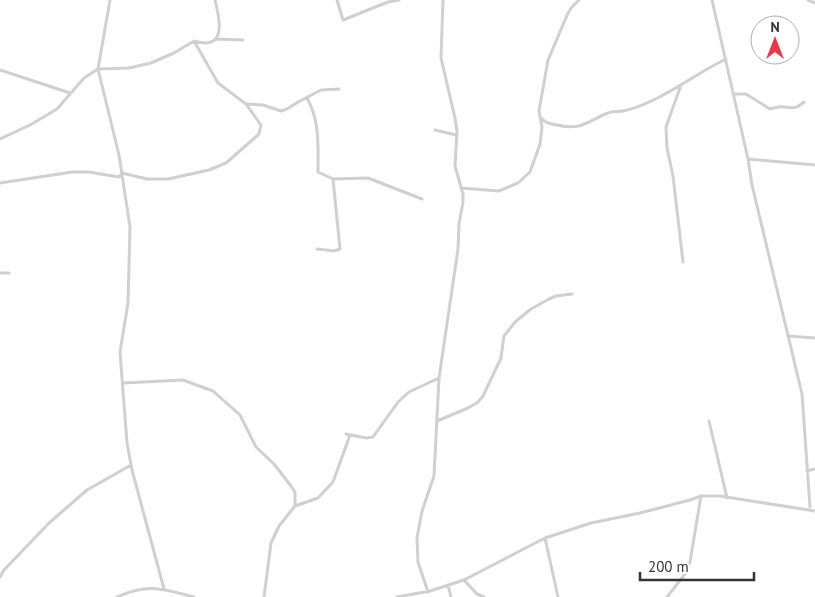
<svg xmlns="http://www.w3.org/2000/svg" width="815" height="597" viewBox="0 0 815 597" font-family="'PT Sans',sans-serif">
	<rect width="100%" height="100%" fill="#fff"/>
	<g fill="none" stroke-linecap="round" stroke-linejoin="round">
		<!-- street -->
		<path stroke="#d0d0d0" stroke-width="3" d="M110,0L98,69L119,155L130,227L128,303L120,352L127,443L132,470L164,589
			M337,0L343,20L388,2L399,0
			M712,0L748,159L752,185L802,394L810,507
			M808,0L815,3
			M216,39L243,40
			M0,70L70,93
			M681,85L666,127L667,148L673,176L683,262
			M733,94H746L770,109C775,108 779,106 784,107C794,108 796,109 804,102
			M307,98C320,121 318,146 318,172L333,179L368,178L422,199
			M247,104L263,105L281,111L287,109L298,102L321,90L339,89
			M540,117C545,123 550,124 557,125C582,131 587,121 608,113C612,111 618,112 623,111C632,109 641,106 649,102C676,90 699,72 726,59
			M435,130L456,135
			M0,139L30,125L57,109L84,78L98,69L129,68L151,63L174,53L194,41C227,51 220,20 215,0
			M748,159L815,165
			M0,183L72,172H89L119,177L122,173L147,179H168L209,170L226,163L259,134L261,125L246,104L218,83L194,41
			M461,188L499,191L518,183L530,172L540,144L542,127L539,111L548,60L568,13L572,7L579,0
			M317,249L334,251L340,249L333,179
			M0,273H9
			M788,336L815,338
			M123,383L183,380L213,391L240,415L256,447L274,464L291,486L295,492V506
			M437,421L468,408L478,402L483,396L501,358L504,336L516,321L531,309L549,299L556,296L572,294
			M709,421L727,498
			M346,434L366,438L373,437L398,402L409,392L439,378
			M807,471L815,469
			M545,538L558,597
			M0,577L4,570L49,523L87,490L131,465
			M464,580L477,594L484,597
			M448,585L451,597
			M428,592L418,562L417,538L422,511L434,476L439,378L458,249L459,224L463,202V194L455,166L457,131L455,118L441,58L443,0
			M117,597C149,583 162,589 194,597
			M264,597L271,543L279,526L295,506L318,498L333,482L350,435
			M397,597L430,591L464,580L545,538L591,523L640,513L690,500L701,496H720L815,511
			M667,597L685,574L690,562L701,496"/>
	</g>
	<!-- north arrow -->
	<g transform="translate(775 40)"><circle r="24" fill="#ffffff" stroke="#adadad"/>
	<path d="M0-4L9 19L0 12L-9 19Z" fill="#e63946"/>
	<text y="-8" font-size="14" font-weight="bold" text-anchor="middle" fill="#333333">N</text>
	</g>
	<!-- scale -->
	<path d="M640 572v8h114v-8" fill="none" stroke="#333333" stroke-width="2.5"/>
	<text x="648" y="572" font-size="15" fill="#333333" stroke="#ffffff" stroke-width="4" paint-order="stroke">200 m</text>
</svg>
